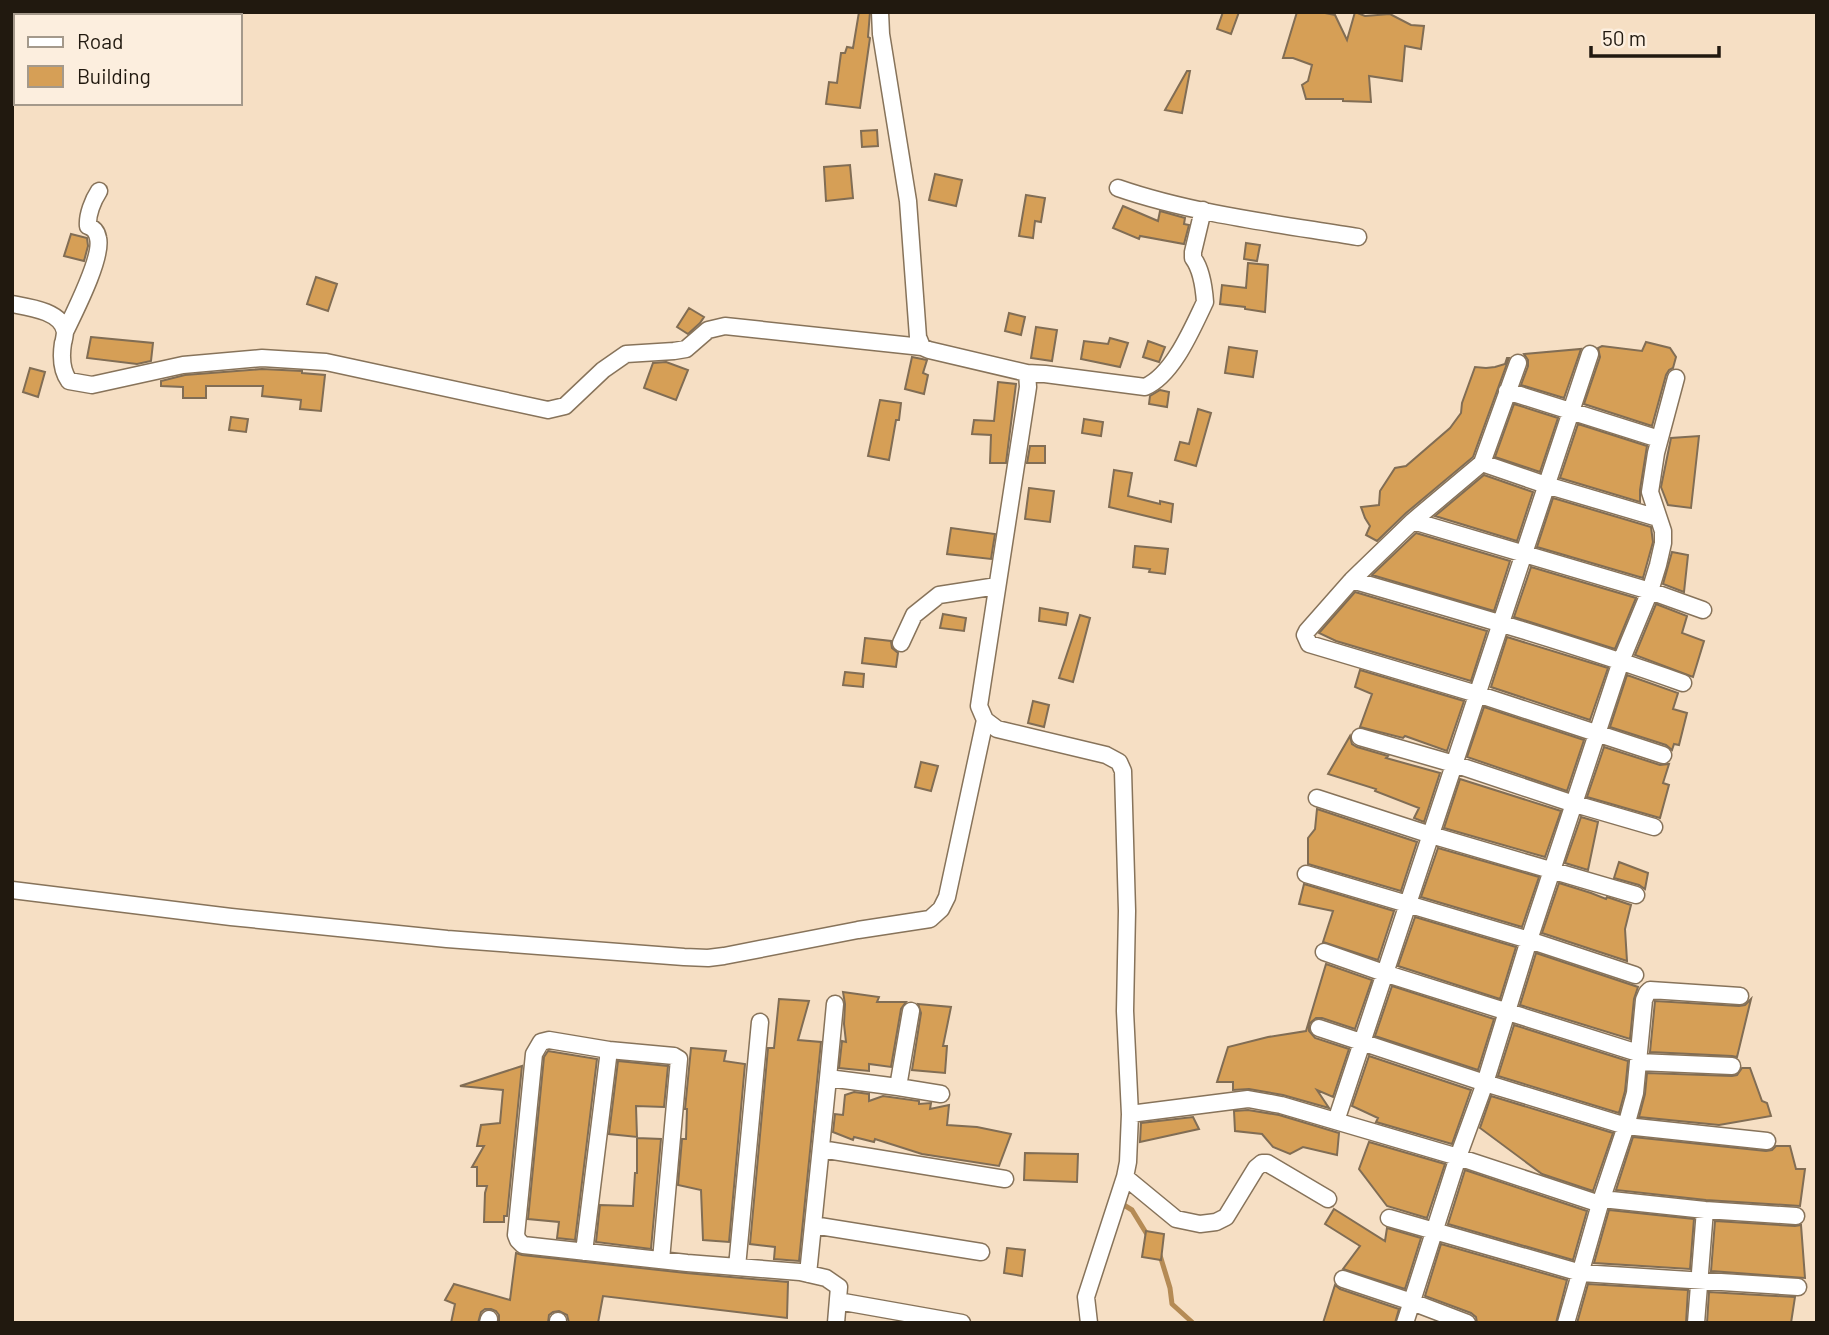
<svg xmlns="http://www.w3.org/2000/svg" width="1829" height="1335" viewBox="0 0 1829 1335" font-family="Barlow,sans-serif">
	<rect width="100%" height="100%" fill="#f6dfc4"/>
	<g fill="none" stroke-linecap="round" stroke-linejoin="round">
		<!-- stream -->
		<path stroke="#b58b55" stroke-width="5" d="M1119,1202L1132,1210L1148,1236
			M1159,1252L1170,1288L1172,1304L1193,1323"/>
	</g>
	<!-- building -->
	<path fill="#d69f56" stroke="#816d54" stroke-width="2" d="M859,12H870L868,37L870,38L860,108L826,104L829,82L837,83L841,53H845L847,47L853,48Z
		M1223,12H1239L1231,34L1217,29Z
		M1297,12H1320L1335,15L1347,40L1355,12L1365,16L1390,14L1411,25L1424,26L1421,49L1405,46L1402,81L1369,76L1371,102L1343,101V99H1306L1302,85L1308,81L1312,65L1293,58H1283Z
		M1187,71H1190L1182,113L1165,110Z
		M877,130L878,146L862,147L861,131Z
		M850,165L853,198L826,201L824,167Z
		M935,174L962,180L956,206L929,200Z
		M1026,195L1045,198L1041,222L1035,221L1033,238L1019,236Z
		M1123,206L1158,221L1160,211L1185,218L1184,224L1189,225L1184,244L1140,236L1139,239L1113,228Z
		M71,234L87,238L88,246L84,261L64,256Z
		M1246,243L1260,245L1257,261L1244,259Z
		M1248,263L1268,265L1265,312L1245,309V307L1220,304L1222,285L1246,288Z
		M316,277L337,284L328,311L307,304Z
		M689,308L704,317L700,323L688,334L677,327Z
		M1009,313L1025,317L1021,335L1005,331Z
		M1036,327L1057,330L1052,361L1031,358Z
		M91,337L153,343L151,361L137,364L87,358Z
		M1110,338L1128,343L1120,367L1081,359L1084,341L1108,344Z
		M1148,341L1165,347L1159,362L1143,357Z
		M1646,342L1670,348L1676,357L1673,368L1669,370L1666,375L1652,426L1584,404L1600,357L1598,348L1602,346L1642,351Z
		M1229,347L1257,351L1253,377L1225,373Z
		M1581,349L1564,398L1521,385L1528,366V360L1524,354Z
		M912,357L927,360L923,373L928,375L924,394L905,389Z
		M1507,358H1509L1473,457L1406,513L1377,541L1366,535L1370,526L1365,518L1361,507L1379,505L1380,491L1395,468L1406,466L1450,428L1461,413L1462,403L1475,367L1486,368L1495,367L1505,364Z
		M666,362L688,370L676,400L644,388L653,363Z
		M30,368L45,372L38,397L23,392Z
		M262,369L302,371V373L325,375L321,411L300,409L301,400L262,396L263,386H206V398H183V387L161,386V381L185,375Z
		M998,382L1016,384L1006,463H990L991,435L972,434L974,420L994,421Z
		M1160,390L1169,392L1167,407L1149,404L1150,396Z
		M880,400L901,403L899,420H896L889,460L868,456Z
		M1514,404L1558,418L1540,472L1495,457Z
		M1198,409L1211,413L1196,466L1175,460L1180,442L1189,444Z
		M231,417L248,419L246,432L229,430Z
		M1084,419L1103,422L1101,436L1082,433Z
		M1578,424L1647,446L1640,490V502L1560,478Z
		M1699,436L1691,508L1668,505L1661,487L1671,438Z
		M1030,446H1045V463H1027Z
		M1114,470L1132,473L1128,496L1160,504V501L1173,504L1171,522L1109,507Z
		M1484,475L1533,492L1517,541L1435,516Z
		M1029,488L1054,491L1050,522L1025,519Z
		M1553,498L1651,527L1653,542L1643,578L1537,547Z
		M951,528L995,534L991,559L947,554Z
		M1416,533L1510,561L1494,611L1372,575Z
		M1135,546L1168,549L1165,574L1149,572L1150,569L1133,567Z
		M1672,552L1688,555L1684,592L1663,584Z
		M1531,567L1636,598L1615,649L1514,617Z
		M1355,592L1487,631L1471,681L1336,641L1319,633Z
		M1656,604L1687,616L1682,633L1704,641L1693,677L1635,655Z
		M1040,608L1068,613L1066,625L1039,621Z
		M943,614L966,618L964,631L940,628Z
		M1080,615L1090,618L1073,682L1059,678Z
		M1507,637L1608,668L1590,720L1491,687Z
		M865,638L891,641L892,648L898,653L896,667L862,663Z
		M1360,670L1464,701L1447,751L1405,736L1403,738L1360,727L1372,694L1355,687Z
		M845,672L864,674L863,687L843,685Z
		M1627,675L1678,693L1673,709L1687,713L1679,745L1674,744L1672,750L1666,745L1610,727Z
		M1033,701L1049,705L1044,727L1028,723Z
		M1484,707L1584,740L1567,791L1467,757Z
		M1350,736L1352,744L1357,747L1388,756L1386,758L1440,773L1424,822L1414,818L1419,808L1375,791L1376,789L1328,774Z
		M1604,747L1660,765L1669,764L1663,783L1669,785L1660,818L1587,797Z
		M921,762L938,766L931,791L915,787Z
		M1460,779L1561,811L1545,857L1444,828Z
		M1317,809L1417,842L1401,891L1308,864V838L1315,829Z
		M1581,817L1598,822L1588,870L1565,863Z
		M1438,848L1539,877L1522,927L1421,897Z
		M1619,862L1648,873L1645,889L1639,885L1614,878Z
		M1559,883L1591,893L1606,899L1607,897L1631,905L1625,929L1627,961L1542,933Z
		M1304,884L1394,911L1378,960L1323,942L1333,911L1299,904Z
		M1415,917L1516,947L1500,999L1398,966Z
		M1536,953L1638,987L1634,999L1630,1039L1520,1005Z
		M1326,964L1372,980L1355,1029L1322,1018H1316L1309,1024V1031L1315,1038L1349,1049L1333,1097L1317,1090L1329,1108L1283,1095L1249,1089L1233,1090V1082H1217L1228,1047L1268,1037L1306,1031Z
		M1392,986L1494,1019L1478,1070L1375,1036Z
		M843,992L879,997L877,1002H906L901,1009L891,1067L869,1064V1071L839,1068L842,1041L846,1042L844,1024L845,1004Z
		M779,999L809,1001L798,1040L821,1042L799,1261L774,1259L775,1247L750,1244L768,1048H774Z
		M1751,999L1737,1057L1732,1056L1650,1052L1655,1001L1739,1006L1745,1005Z
		M918,1004L951,1007L943,1046H947L945,1073L912,1070L921,1013Z
		M1514,1025L1628,1061L1625,1091L1619,1113L1498,1076Z
		M691,1048L726,1051L724,1061L745,1064L729,1242L703,1240L701,1190L678,1185L682,1139H686L687,1109H685Z
		M548,1051L597,1059L575,1240L557,1238L559,1222L528,1219L544,1057Z
		M1369,1056L1471,1090L1452,1144L1376,1122L1378,1118L1352,1106Z
		M618,1061L668,1066L664,1107L636,1106L637,1137L609,1134Z
		M522,1066L507,1216H504V1222H484L485,1193L487,1186H477V1167H472L484,1146H477L481,1125L500,1123L503,1090L460,1086Z
		M1742,1068H1750L1762,1101L1767,1103L1771,1116L1719,1125L1639,1117L1645,1094L1647,1073L1732,1076L1737,1075Z
		M854,1092L869,1094V1101L883,1096L919,1101V1104L931,1103L930,1109L949,1105L947,1125L977,1127L1011,1134L999,1166L922,1154L875,1139L874,1142L854,1137L853,1140L833,1132L835,1114L843,1115L845,1095Z
		M1491,1096L1613,1133L1593,1191L1542,1174L1480,1128Z
		M1248,1110L1279,1115L1339,1133L1337,1155L1303,1147L1290,1154L1273,1147L1262,1134L1235,1131L1234,1111Z
		M1193,1117L1199,1129L1140,1142L1141,1123Z
		M1633,1137L1766,1151L1772,1150L1776,1146H1790L1796,1169H1805L1800,1206L1706,1200L1616,1190Z
		M637,1138L661,1139L651,1249L596,1242L600,1205L633,1206L635,1173H637Z
		M1369,1142L1445,1164L1427,1218L1387,1206L1359,1169Z
		M1025,1153L1078,1154L1077,1182L1024,1180Z
		M1465,1170L1587,1211L1573,1260L1448,1224Z
		M1334,1209L1385,1241L1387,1228L1421,1238L1405,1289L1343,1269L1360,1246L1325,1224Z
		M1609,1210L1694,1219L1690,1269L1594,1263Z
		M1715,1221L1795,1226L1801,1225L1805,1278L1711,1271Z
		M1146,1231L1164,1234L1161,1260L1142,1257Z
		M1441,1244L1567,1280L1556,1323H1477L1476,1317L1471,1313L1425,1296Z
		M1007,1248L1025,1250L1022,1276L1004,1273Z
		M516,1253L522,1255L686,1273L788,1282L787,1318L603,1296L598,1323H569L567,1315L559,1311L553,1312L549,1315L548,1323H499V1315L496,1311L491,1309H485L481,1312L478,1323H451L455,1304L445,1300L454,1284L510,1300Z
		M1588,1284L1688,1290L1686,1323H1577Z
		M1335,1285L1340,1289L1399,1309L1395,1323H1323Z
		M1709,1292L1795,1297L1791,1323H1707Z"/>
	<g fill="none" stroke-linecap="round" stroke-linejoin="round">
		<!-- street casing -->
		<g stroke="#87735a" stroke-width="19">
			<path id="street" d="M880,12L881,34L908,201L918,337L922,347
				M1118,188C1193,214 1279,224 1358,237
				M12,304C28,307 62,311 65,332C65,333 64,341 63,343C61,356 61,370 69,381L92,385L183,365L262,358L326,362L548,410L565,406L603,370L626,354L674,351L686,349L708,330L725,326L922,347L929,350L1027,373L1028,387L979,706L985,720L997,729L1106,755L1119,762L1123,771L1127,911L1125,1011L1130,1114
				M65,332C74,313 103,257 98,238C97,232 94,228 88,226C87,215 93,200 99,191
				M1518,363L1482,463L1413,521L1352,580L1307,631L1305,635L1309,644L1477,694L1663,755
				M1027,373L1045,374L1145,387C1173,375 1192,329 1205,302C1204,288 1202,270 1193,258V252L1203,210
				M1507,391L1659,439
				M1482,463L1546,485L1658,518
				M1413,521L1650,591L1703,610
				M1352,580C1463,612 1574,644 1683,683
				M901,643L914,615L939,595L997,586
				M1360,737L1454,764L1568,802L1654,827
				M1317,798L1431,835L1636,895
				M1306,874L1529,940L1635,975
				M12,890L231,917L447,939L684,957L708,958L724,956L858,930L930,919L941,909L947,897L985,720
				M1324,952L1384,973L1638,1053
				M1319,1028L1485,1083L1626,1126L1767,1141
				M1638,1062L1732,1066
				M828,1078L835,1004
				M898,1087L941,1094
				M1336,1121L1590,354
				M821,1149L1005,1179
				M1125,1177L1176,1219L1200,1224L1216,1222L1226,1217L1256,1168L1262,1163H1267L1328,1199
				M1602,1199L1705,1210L1796,1216
				M1600,1204L1626,1126L1635,1093L1644,1000L1647,993L1650,990L1740,996
				M1389,1218L1581,1273L1798,1287
				M813,1225L981,1252
				M584,1252L609,1050
				M661,1260L679,1059L674,1056L609,1050L549,1040L541,1042L534,1054L516,1235L518,1240L523,1245L687,1263L800,1272L826,1278L839,1287L836,1323
				M737,1267L760,1022
				M808,1274L828,1078L898,1087L911,1011
				M1343,1279L1412,1302L1467,1323
				M838,1301L962,1323
				M488,1323L489,1319
				M558,1323V1321
				M1089,1323L1086,1297L1125,1177L1128,1162L1130,1114L1248,1099L1281,1105L1458,1157L1600,1204L1566,1323
				M1405,1323L1458,1157L1485,1083L1529,940L1621,661L1650,591L1658,565L1663,543V531L1650,492L1656,453L1676,378
				M1696,1323L1705,1210"/>
		</g>
		<!-- street -->
		<use href="#street" stroke="#fff" stroke-width="16"/>
	</g>
	<!-- border -->
	<rect width="1829" height="1335" fill="none" stroke="#21190f" stroke-width="28"/>
	<!-- legend -->
	<rect x="14" y="14" width="228" height="91" fill="#fceede" stroke="#a4998b" stroke-width="2"/>
	<rect x="28" y="37" width="35" height="10" fill="#ffffff" stroke="#a4998b" stroke-width="2"/>
	<text x="77" y="49" font-size="21" fill="#21190f">Road</text>
	<rect x="28" y="66" width="35" height="21" fill="#d69f56" stroke="#a4998b" stroke-width="2"/>
	<text x="77" y="84" font-size="21" fill="#21190f">Building</text>
	<!-- scale -->
	<path d="M1591 46v10h128v-10" fill="none" stroke="#21190f" stroke-width="3.5"/>
	<text x="1602" y="46" font-size="21" fill="#21190f" stroke="#fceede" stroke-width="5" paint-order="stroke">50 m</text>
</svg>
